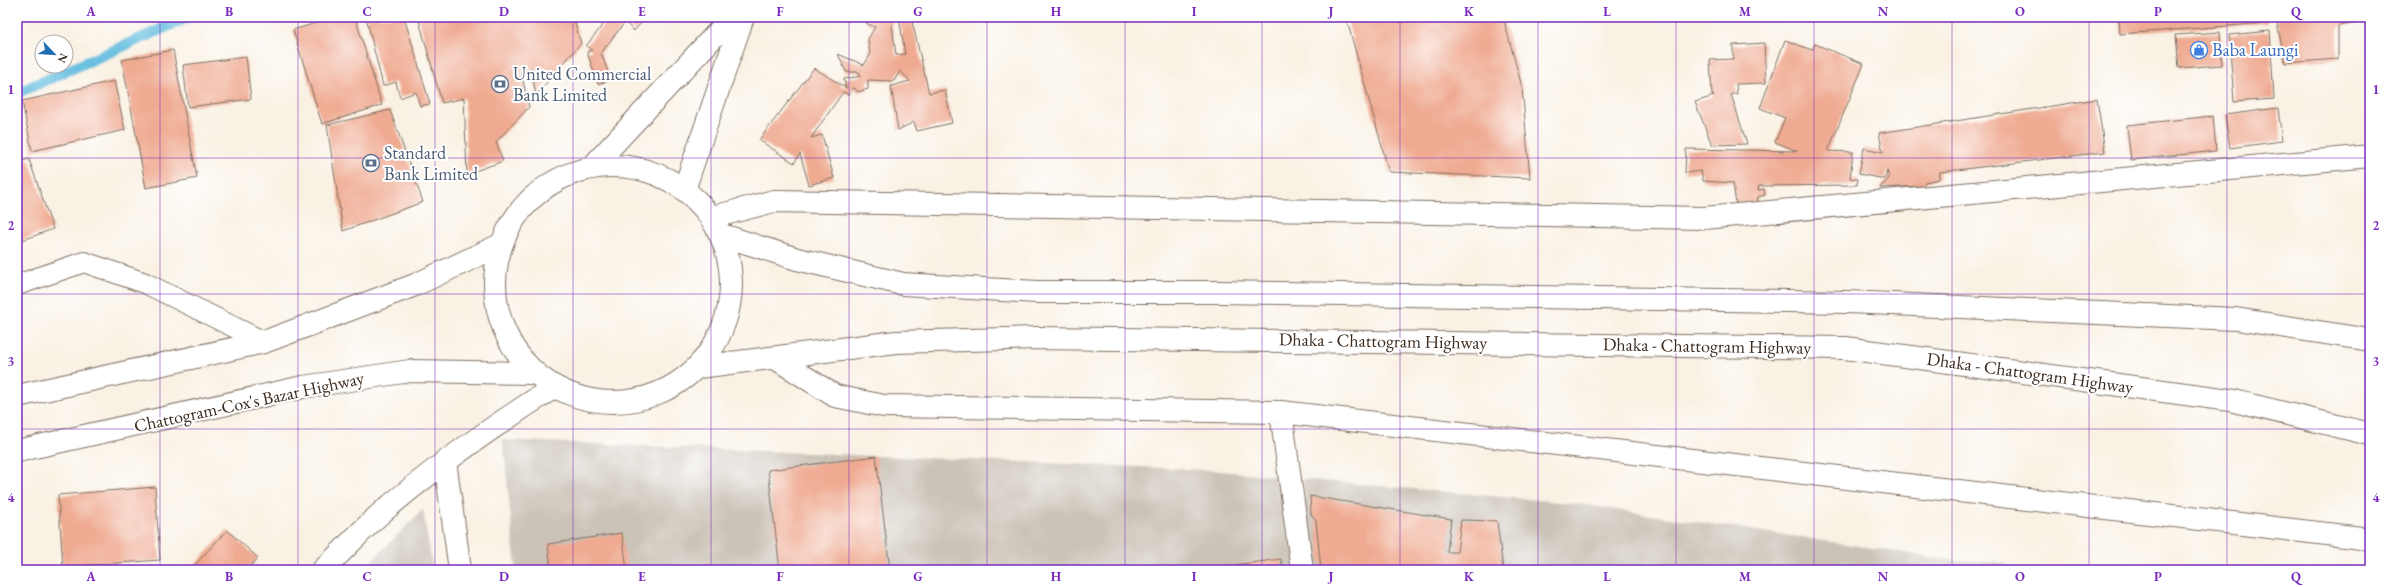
<svg xmlns="http://www.w3.org/2000/svg" width="2387" height="587" viewBox="0 0 2387 587" font-family="'EB Garamond',serif">
	<rect width="100%" height="100%" fill="#fff"/>
	<filter id="ink" filterUnits="userSpaceOnUse"><feTurbulence type="fractalNoise" baseFrequency=".025" numOctaves="2"/><feDisplacementMap in="SourceGraphic" scale="8" xChannelSelector="R" yChannelSelector="G"/><feConvolveMatrix kernelMatrix="1 2 1 2 8 2 1 2 1" color-interpolation-filters="sRGB"/></filter>
	<filter id="wash" filterUnits="userSpaceOnUse"><feTurbulence type="fractalNoise" baseFrequency=".012" numOctaves="4" result="noise"/><feDisplacementMap in="SourceGraphic" scale="16" xChannelSelector="R" yChannelSelector="G"/><feGaussianBlur stdDeviation="0.9" result="paint"/><feColorMatrix in="noise" values="0 0 0 0 0 0 0 0 0 0 0 0 0 0 0 0 0 1.4 0 .05"/><feComposite in="paint" operator="in"/></filter>
	<g filter="url(#wash)">
		<rect width="100%" height="100%" fill="#f9f1e3"/>
		<!-- industrial -->
		<path fill="#cbc3b8" d="M503,440L1210,470L1287,477L1299,570H516Z
			M1303,479L1571,503L1952,560L2007,563L2009,570H1316L1303,508L1305,497Z
			M423,509L433,570H363Z"/>
		<g fill="none" stroke-linecap="round" stroke-linejoin="round">
			<!-- stream -->
			<path stroke="#60bcde" stroke-width="11" d="M17,93L189,17"/>
		</g>
		<g id="blocks">
			<!-- building -->
			<path fill="#efaa91" d="M336,17H355L382,105L322,124L293,30Z
				M366,17H404L430,104L420,106L416,92L400,98L396,82L383,86Z
				M418,17H573L581,43L536,95L531,68L521,72L529,107L496,142L503,161L467,174L464,98L442,103Z
				M609,17H636L642,22L634,31L625,22L601,53L611,80L598,84L587,52L592,50L586,46Z
				M869,17L891,18L896,55L905,54L899,17H911L929,93L945,90L952,123L917,131L914,122L898,130L891,86L910,81L900,71L894,81L868,80V89L858,92L853,87L849,95L843,92L811,138L822,135L834,178L809,185L800,154L794,163L759,140L814,68L846,88L844,79L861,76L859,72H846L838,54L864,65L870,55L868,39L875,27L866,23Z
				M1346,17H1503L1522,87L1530,178L1389,172Z
				M2119,17H2268V23L2120,34Z
				M2276,17H2370V21L2338,26V59L2285,63Z
				M2270,31L2274,99L2234,102L2229,35Z
				M2220,32L2222,65L2179,68L2176,35Z
				M1785,40L1812,50L1815,44L1864,64L1828,151L1853,152L1850,178L1858,179L1857,185L1759,186L1758,190L1764,189L1765,195L1758,197L1757,205H1736L1733,183L1703,181L1701,171L1685,173L1686,149L1797,151L1775,142L1785,118L1760,108Z
				M1764,43L1766,83L1736,84L1737,94H1731L1747,144L1712,145L1695,102L1714,96L1712,95L1710,60L1733,59V45Z
				M173,50L197,178L146,188L122,60Z
				M246,57L251,99L188,107L183,65Z
				M114,81L125,130L32,151L22,101Z
				M2097,99L2105,152L1940,172L1939,179L1925,182L1923,186L1880,188L1889,178L1887,171L1885,179L1859,174L1864,148L1883,152L1879,133Z
				M2278,108L2282,141L2230,148L2225,115Z
				M390,110L423,202L343,231L327,125Z
				M2213,116L2216,151L2131,160L2127,125Z
				M29,159L53,229L17,242V163Z
				M876,456L890,570H780L768,470Z
				M155,487L160,560L63,567L58,495Z
				M1310,496L1451,519L1447,552H1457L1461,520L1497,521L1503,570H1321L1316,520L1311,514Z
				M227,530L258,558L247,570H190Z
				M622,533L627,570H551L548,544Z
				M1281,559L1283,570H1204V569Z"/>
		</g>
	</g>
	<g filter="url(#ink)">
		<use href="#blocks" fill-opacity="0" stroke="#7e7063" stroke-width="1"/>
		<g fill="none" stroke-linecap="round" stroke-linejoin="round">
			<!-- service casing -->
			<g stroke="#7e7063" stroke-width="22">
				<path id="service" d="M17,285L84,262L145,283L264,342"/>
			</g>
			<!-- minor casing -->
			<g stroke="#7e7063" stroke-width="24">
				<path id="minor" d="M713,217L774,201L1704,218L2370,156
					M775,358L835,396L884,406L1281,412L2370,539
					M1281,412L1302,570
					M445,461L460,570"/>
			</g>
			<!-- secondary casing -->
			<g stroke="#7e7063" stroke-width="24">
				<path id="secondary" d="M593,166L732,17
					M685,187L743,17
					M323,570C344,550 364,527 386,509C439,464 495,425 553,388"/>
			</g>
			<!-- trunk casing -->
			<g stroke="#7e7063" stroke-width="24">
				<path id="trunk" d="M495 284a118 118 0 1 1 236 0a118 118 0 1 1-236 0Z
					M722,235L797,259L903,284L1037,292H1219L1847,302L2236,319L2370,340
					M699,367L896,342L1037,338L1845,348L2230,400L2370,434
					M17,396L264,342L415,285L500,245
					M17,451L303,387L410,371L532,373"/>
			</g>
			<!-- service -->
			<use href="#service" stroke="#fff" stroke-width="20"/>
			<!-- minor -->
			<use href="#minor" stroke="#fff" stroke-width="22"/>
			<!-- secondary -->
			<use href="#secondary" stroke="#fff" stroke-width="22"/>
			<!-- trunk -->
			<use href="#trunk" stroke="#fff" stroke-width="22"/>
		</g>
	</g>
	<!-- grid -->
	<path fill="none" stroke="#7b2cbf" stroke-width="1" stroke-opacity="0.55" d="M160,17V570M298,17V570M435,17V570M573,17V570M711,17V570M849,17V570M987,17V570M1125,17V570M1262,17V570M1400,17V570M1538,17V570M1676,17V570M1814,17V570M1952,17V570M2089,17V570M2227,17V570M17,158H2370M17,294H2370M17,429H2370"/>
	<!-- icons -->
	<defs>
		<g id="shop-ring" transform="scale(0.9)"><circle r="9.5" fill="#fff" stroke="#3f7fe0" stroke-width="1.5"/><path d="M-5-2.5h2.3a2.7 3.5 0 0 1 5.4 0H5L5.5 6h-11ZM-1.5-2.5h3a1.5 2.3 0 0 0-3 0Z" fill="#3f7fe0"/></g>
		<g id="bank-ring" transform="scale(0.9)"><circle r="9.5" fill="#fff" stroke="#5c6f8a" stroke-width="1.5"/><path d="M-6-4H6V4H-6ZM0-2.3a2.3 2.3 0 1 0 0 4.6a2.3 2.3 0 1 0 0-4.6Z" fill="#5c6f8a"/></g>
	</defs>
	<g fill-rule="evenodd">
		<use href="#shop-ring" x="2199" y="50"/>
		<use href="#bank-ring" x="500" y="84"/>
		<use href="#bank-ring" x="371" y="163"/>
	</g>
	<g text-anchor="middle" stroke-width="4" stroke-linejoin="round" paint-order="stroke">
		<!-- shop labels -->
		<g font-size="18" fill="#366cbe" stroke="#fff" text-anchor="start">
			<text x="2212" y="56">Baba Laungi</text>
		</g>
		<!-- service labels -->
		<g font-size="18" fill="#4e5e75" stroke="#fff" text-anchor="start">
			<text x="513" y="80">United Commercial<tspan x="513" dy="21">Bank Limited</tspan></text>
			<text x="384" y="159">Standard<tspan x="384" dy="21">Bank Limited</tspan></text>
		</g>
		<!-- street labels -->
		<g font-size="18" fill="#3b2a1e" stroke="#fff">
			<text transform="translate(1383 341) rotate(1)" y="6">Dhaka - Chattogram Highway</text>
			<text transform="translate(1707 346) rotate(1)" y="6">Dhaka - Chattogram Highway</text>
			<text transform="translate(2030 373) rotate(8)" y="6">Dhaka - Chattogram Highway</text>
			<text transform="translate(249 402) rotate(-12)" y="6">Chattogram-Cox's Bazar Highway</text>
		</g>
	</g>
	<!-- margin -->
	<rect width="2387" height="587" fill="none" stroke="#fff" stroke-width="44"/>
	<!-- north arrow -->
	<g transform="translate(54 54) rotate(115)"><circle r="19" fill="#ffffff" stroke="#b1aaa5"/>
	<path d="M0-3L7 15L0 10L-7 15Z" fill="#1f6fb2"/>
	<text y="-6" font-size="11" font-weight="bold" text-anchor="middle" fill="#3b2a1e">N</text>
	</g>
	<rect x="22" y="22" width="2343" height="543" fill="none" stroke="#7b2cbf" stroke-width="1.5"/>
	<g font-size="13" text-anchor="middle" font-weight="bold" fill="#7b2cbf">
		<text x="91" y="16">A</text>
		<text x="229" y="16">B</text>
		<text x="367" y="16">C</text>
		<text x="504" y="16">D</text>
		<text x="642" y="16">E</text>
		<text x="780" y="16">F</text>
		<text x="918" y="16">G</text>
		<text x="1056" y="16">H</text>
		<text x="1194" y="16">I</text>
		<text x="1331" y="16">J</text>
		<text x="1469" y="16">K</text>
		<text x="1607" y="16">L</text>
		<text x="1745" y="16">M</text>
		<text x="1883" y="16">N</text>
		<text x="2020" y="16">O</text>
		<text x="2158" y="16">P</text>
		<text x="2296" y="16">Q</text>
		<text x="11" y="94">1</text>
		<text x="2376" y="94">1</text>
		<text x="11" y="230">2</text>
		<text x="2376" y="230">2</text>
		<text x="11" y="366">3</text>
		<text x="2376" y="366">3</text>
		<text x="11" y="502">4</text>
		<text x="2376" y="502">4</text>
		<text x="91" y="581">A</text>
		<text x="229" y="581">B</text>
		<text x="367" y="581">C</text>
		<text x="504" y="581">D</text>
		<text x="642" y="581">E</text>
		<text x="780" y="581">F</text>
		<text x="918" y="581">G</text>
		<text x="1056" y="581">H</text>
		<text x="1194" y="581">I</text>
		<text x="1331" y="581">J</text>
		<text x="1469" y="581">K</text>
		<text x="1607" y="581">L</text>
		<text x="1745" y="581">M</text>
		<text x="1883" y="581">N</text>
		<text x="2020" y="581">O</text>
		<text x="2158" y="581">P</text>
		<text x="2296" y="581">Q</text>
	</g>
</svg>
